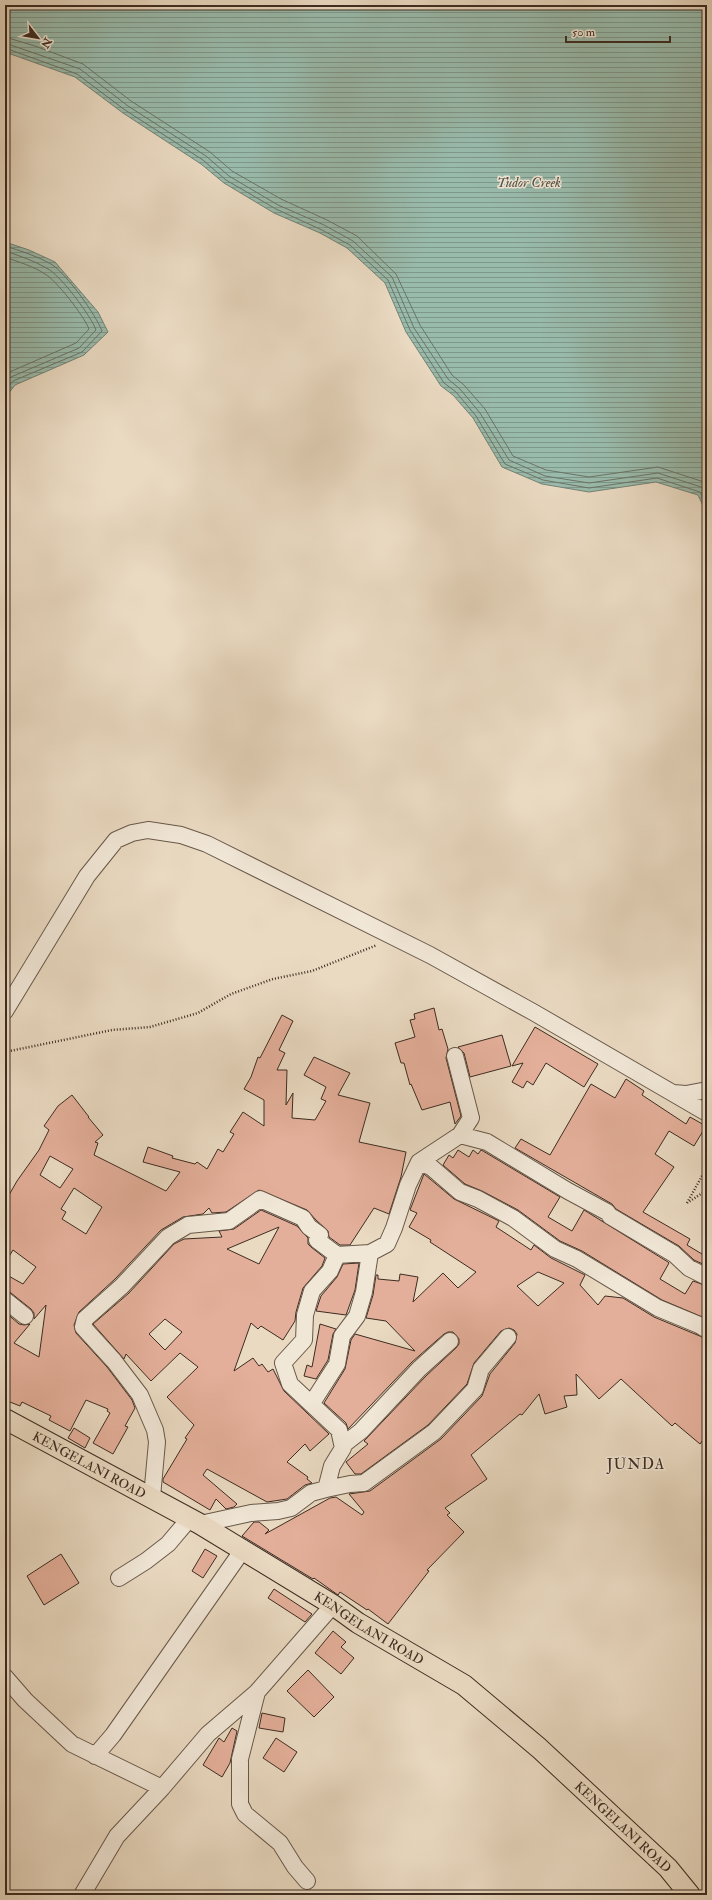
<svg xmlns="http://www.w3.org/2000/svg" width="712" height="1900" viewBox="0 0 712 1900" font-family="'IM FELL Double Pica',serif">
	<defs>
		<pattern id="water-rules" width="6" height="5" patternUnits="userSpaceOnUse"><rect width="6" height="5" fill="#99bbac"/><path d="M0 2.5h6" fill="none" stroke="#7e988c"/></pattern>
	</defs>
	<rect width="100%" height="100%" fill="#eadac2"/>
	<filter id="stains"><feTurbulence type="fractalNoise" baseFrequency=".005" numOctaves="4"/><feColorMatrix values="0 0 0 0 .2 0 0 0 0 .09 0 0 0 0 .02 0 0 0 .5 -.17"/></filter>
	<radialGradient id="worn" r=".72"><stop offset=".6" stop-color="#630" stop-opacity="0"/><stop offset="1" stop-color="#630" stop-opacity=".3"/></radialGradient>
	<!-- water -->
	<path fill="url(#water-rules)" stroke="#748274" d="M5,5H707V514L698,495L656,482L589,492L542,484L502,467L473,418L453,395L441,386L406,332L385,283L347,248L320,233L274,213L224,183L201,164L123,113L75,77L5,52Z
		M5,242L29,250L55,262L98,312L108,332L84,355L15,385L5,398Z"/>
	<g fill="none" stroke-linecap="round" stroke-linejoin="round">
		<!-- shore -->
		<path stroke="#6b7466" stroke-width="1" d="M5,37L35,46L83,64L131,101L210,152L232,171L281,199L327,220L357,236L396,274L420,325L452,375L464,385L485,409L513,456L546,470L589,477L658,467L707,483
			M5,43L80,69L128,106L206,156L229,176L278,205L324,225L353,241L392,277L414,328L448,379L460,389L480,413L509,460L545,476L589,483L658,473L701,487L707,493
			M5,48L77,74L125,110L203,160L226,180L276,209L322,230L350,245L388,280L410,330L444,383L456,392L476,416L505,464L543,480L589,488L657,478L700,492L707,506
			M5,246C21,251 37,256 51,264C66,273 96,315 102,331L82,352L13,381L5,391
			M5,251C20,256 35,261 48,269C61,276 91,316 96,330L79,348L11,377L5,383
			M5,257C18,262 33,266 45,274C56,280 84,316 89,329L76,343L5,374"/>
	</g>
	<!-- building -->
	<path fill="#e4af9a" stroke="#3d2c21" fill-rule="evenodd" d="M434,1008L439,1030L442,1029L448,1049L446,1058L461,1116L455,1124L450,1102L422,1110L411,1084L410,1085L404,1063H401L395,1043L415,1037L410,1020L415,1019L414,1014Z
		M282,1015L293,1021L279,1050L285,1053L277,1070H287L286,1105L293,1093L292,1118L315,1120L326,1101L321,1099L326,1087L304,1075L314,1057L350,1073L338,1095L370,1103L359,1142L406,1152L401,1177L389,1214L374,1208L350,1245H340L329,1237L328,1231L316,1220L307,1210L259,1190L226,1212L212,1213L209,1208L203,1214L183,1217L161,1230L115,1279L79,1312L74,1325L76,1333L107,1367L132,1400L135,1408L125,1426L128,1427L113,1454L93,1443L110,1413L107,1411L108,1409L86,1400L70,1431L49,1420L51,1416L22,1402L20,1406L5,1400V1312L19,1324L24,1325L30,1324L14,1343L39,1357L46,1305L34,1319V1313L31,1309L11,1293L5,1291V1274L23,1284L36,1267L13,1250L5,1263V1202L17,1181L39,1150L49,1130L44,1126L58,1106L72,1095L89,1117H88L103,1135L95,1142L98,1143L94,1155L166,1191L180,1172L143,1162L148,1147L173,1156L172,1158L195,1164L197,1162L207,1169L218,1149L223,1152L234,1134L230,1132L243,1112L264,1126V1100L244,1089L251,1077L258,1057L260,1058ZM50,1156L73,1169L60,1188L40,1175ZM74,1188L102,1207L86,1234L62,1219L66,1212L61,1209Z
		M535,1027L598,1064L584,1087L546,1063L533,1085L527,1081L523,1088L512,1082L523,1063L512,1066Z
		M502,1035L511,1066L470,1077L464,1053L458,1047Z
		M626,1079L644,1091L642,1095L686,1124L690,1117L706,1126L694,1146L669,1131L655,1154L674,1167L643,1212L690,1239L687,1245L707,1257V1266L694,1260L679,1246L616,1209L612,1204L515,1148L521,1139L550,1155L591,1084L615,1098Z
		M458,1150L469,1157L473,1150L478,1154L481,1150L483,1151L560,1197L548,1217L572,1231L584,1210L668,1262L669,1263L660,1279L685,1294L693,1281L707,1286V1319L662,1300L582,1251L560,1241L518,1210L482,1191L465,1184L443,1165L449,1155L453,1158Z
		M424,1174L454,1199L499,1221L496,1227L531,1250L534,1245L551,1258L585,1275L580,1285L598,1305L605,1296L623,1298L654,1317L707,1339V1445L702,1441L700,1444L675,1423L672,1426L621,1379L599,1399L576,1374L577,1395L564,1396L567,1407L545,1414L539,1394L522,1415L520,1414L471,1455L487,1479L445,1508L450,1513L447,1515L464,1532L427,1570L429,1571L388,1624L368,1609L367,1610L340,1592L338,1595L314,1578L313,1579L242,1536L254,1522H259L269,1530L265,1534L330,1498L336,1497L362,1515L364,1512L349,1494L370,1491L441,1439L482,1396L490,1374L515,1343L517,1334L514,1330L509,1328L501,1331L474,1363L467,1384L428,1425L361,1474H355L346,1462L368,1444L364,1441L426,1376L456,1348L459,1344V1339L453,1332H448L444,1334L412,1362L348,1429L346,1423L324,1403L345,1369L351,1340L355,1334L415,1351L386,1321L366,1318L373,1295L376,1275H378V1279L399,1281L400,1274L418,1277L413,1302L443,1273L458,1288L476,1272L430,1242L431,1240L409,1227L417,1213L410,1210ZM538,1272L564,1283L538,1306L517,1286Z
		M261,1210L297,1226L308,1238V1244L311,1247L325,1258L322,1266L303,1288L296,1312L295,1321L283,1340L261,1326L258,1329L251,1323L234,1371L253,1358L259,1366L262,1364L268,1372L273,1369L284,1391L329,1434L310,1451L305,1444L287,1462L308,1477L307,1479L312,1483L305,1485L287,1499L267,1502L207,1469L203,1475L237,1504L234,1507L226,1509L216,1499L210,1510L163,1482V1479L187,1439L185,1438L194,1425L167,1397L198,1367L180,1353L151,1381L126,1354L124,1359L93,1324L129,1293L174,1244L184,1239L222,1237L219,1231L234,1229ZM279,1227L259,1264L227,1249ZM165,1319L182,1332L165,1350L149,1334Z
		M359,1263L355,1290L346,1315L316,1311L321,1296L337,1277L343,1264Z
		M320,1324L336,1329L333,1334L328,1360L316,1379L304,1376L307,1365L312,1367Z
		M74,1428L90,1438L85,1448L68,1438Z
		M205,1549L217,1556L203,1578L192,1571Z
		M61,1554L79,1583L44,1605L27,1576Z
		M274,1589L312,1614L305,1622L268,1598Z
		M333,1631L346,1642L341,1647L354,1658L341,1674L315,1653Z
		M308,1670L334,1697L314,1717L287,1691Z
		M262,1713L285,1718L283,1732L259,1728Z
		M232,1728L237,1731L230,1763L222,1777L203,1765L219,1738L224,1742Z
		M276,1738L297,1752L284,1772L263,1758Z"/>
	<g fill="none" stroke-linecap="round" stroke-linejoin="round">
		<!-- minor casing -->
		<g stroke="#685849" stroke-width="18">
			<path id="minor" d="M5,1011L87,876L116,840L132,833L148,830L181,835L207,844L430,955L533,1012L707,1113
				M673,1093L686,1094L707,1090
				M460,1135L487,1142L568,1191L607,1212L610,1216L674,1254L689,1268L707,1277
				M419,1162L431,1167L460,1192L478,1199L513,1218L555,1249L577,1259L658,1308L699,1325L707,1330
				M5,1300L25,1316
				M312,1403L337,1364L342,1336L357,1316L364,1292L370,1253
				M343,1445L361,1431L419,1369L450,1341
				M326,1489L350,1484L364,1483L434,1432L475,1389L481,1369L508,1337
				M152,1497L157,1442L155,1430L140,1395L114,1361L83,1327L85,1319L122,1286L168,1237L188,1225L229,1221L260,1199L303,1218L309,1227L320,1235L317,1240L337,1255
				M200,1524L251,1513L278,1511L291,1508L311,1493L326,1489L332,1466L343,1448L339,1430L290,1384L283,1363L304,1340L305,1315L312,1291L330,1271L337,1255L370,1253L387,1244L394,1228L408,1185L419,1162L460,1135L471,1118L455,1056
				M119,1578L146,1561L168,1544L190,1518
				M5,1677L25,1700L72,1744L162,1788
				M257,1692L240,1759V1804L245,1814L280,1843L295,1867L307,1881
				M95,1756L113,1735L242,1551
				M82,1895L117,1836L162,1788L208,1734L257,1692L333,1605"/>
		</g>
		<!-- major casing -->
		<g stroke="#3d2c21" stroke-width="22">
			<g id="major">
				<path id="s1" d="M5,1419L200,1524L333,1605L358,1623L464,1685L539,1748L668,1868L690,1895"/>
			</g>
		</g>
		<!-- path -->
		<path stroke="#3d2c21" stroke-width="2.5" stroke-dasharray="1 2" stroke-linecap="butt" d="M5,1052L112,1030L150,1027L198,1013L231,994L273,979L312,971L377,945
			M687,1203L707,1167
			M687,1203L707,1190"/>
		<!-- minor -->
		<use href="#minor" stroke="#f1e7d7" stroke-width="16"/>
		<!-- major -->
		<use href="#major" stroke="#eadac2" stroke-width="20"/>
	</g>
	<g text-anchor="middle" stroke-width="3" stroke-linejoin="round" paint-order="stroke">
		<!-- street labels -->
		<g font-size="13" fill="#3d2c21" stroke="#f1e7d7">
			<text dy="5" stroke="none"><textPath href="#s1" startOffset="96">KENGELANI ROAD</textPath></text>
			<text dy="5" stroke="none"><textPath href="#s1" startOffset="420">KENGELANI ROAD</textPath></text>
			<text dy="5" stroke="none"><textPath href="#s1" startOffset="744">KENGELANI ROAD</textPath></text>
		</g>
		<!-- water labels -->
		<g font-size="14" font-style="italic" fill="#545044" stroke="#f1e7d7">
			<text x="529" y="187">Tudor Creek</text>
		</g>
		<!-- quarter labels -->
		<g font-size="15" letter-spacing="1" fill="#3d2c21" stroke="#f1e7d7">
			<text x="636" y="1469">JUNDA</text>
		</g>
	</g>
	<!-- margin -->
	<rect width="712" height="1900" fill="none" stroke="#eadac2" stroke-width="20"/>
	<rect x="6" y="6" width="700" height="1888" fill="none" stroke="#3d2c21" stroke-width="2"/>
	<rect x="10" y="10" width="692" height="1880" fill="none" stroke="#3d2c21"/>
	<!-- north arrow -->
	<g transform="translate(38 38) rotate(121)" stroke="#f1e7d7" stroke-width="3" paint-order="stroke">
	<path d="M0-3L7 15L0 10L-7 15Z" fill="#3d2c21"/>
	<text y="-6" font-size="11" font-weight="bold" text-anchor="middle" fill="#3d2c21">N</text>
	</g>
	<!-- scale -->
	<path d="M566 36v6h104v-6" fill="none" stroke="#3d2c21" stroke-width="2"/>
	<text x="572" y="36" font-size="12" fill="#3d2c21" stroke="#f1e7d7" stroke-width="3" paint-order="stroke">50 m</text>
	<rect width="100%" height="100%" filter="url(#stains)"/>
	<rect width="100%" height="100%" fill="url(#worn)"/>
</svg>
